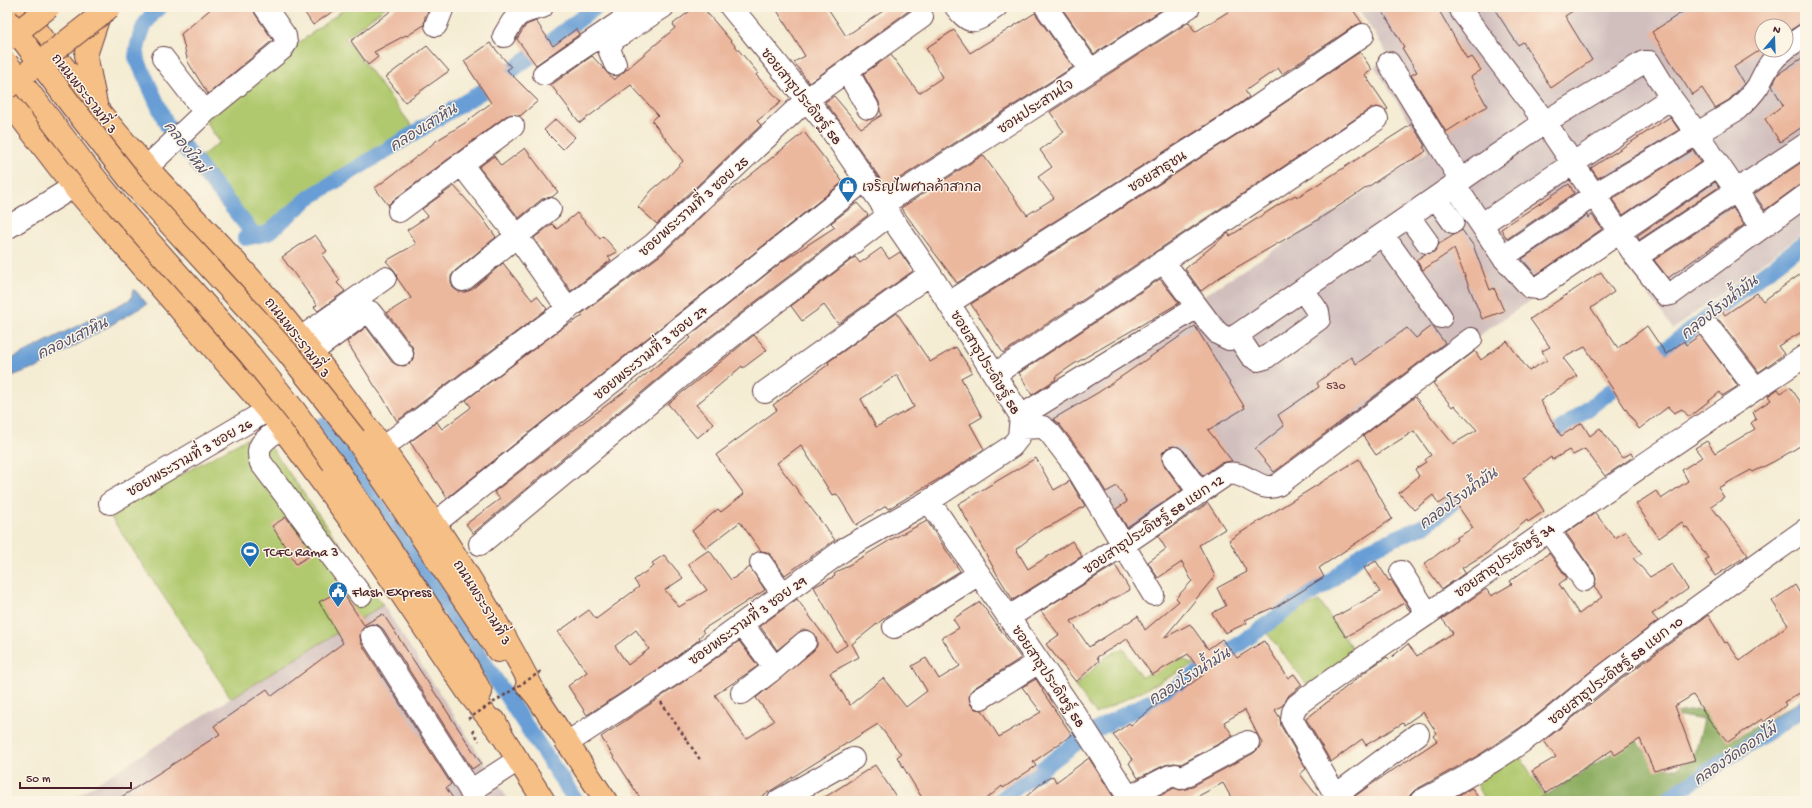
<svg xmlns="http://www.w3.org/2000/svg" width="1812" height="808" viewBox="0 0 1812 808" font-family="'Gochi Hand','Playpen Sans Thai',sans-serif">
	<rect width="100%" height="100%" fill="#fcf5e5"/>
	<filter id="ink" filterUnits="userSpaceOnUse"><feTurbulence type="fractalNoise" baseFrequency=".025" numOctaves="2"/><feDisplacementMap in="SourceGraphic" scale="8" xChannelSelector="R" yChannelSelector="G"/><feConvolveMatrix kernelMatrix="1 2 1 2 8 2 1 2 1" color-interpolation-filters="sRGB"/></filter>
	<filter id="wash" filterUnits="userSpaceOnUse"><feTurbulence type="fractalNoise" baseFrequency=".012" numOctaves="4" result="noise"/><feDisplacementMap in="SourceGraphic" scale="16" xChannelSelector="R" yChannelSelector="G"/><feGaussianBlur stdDeviation="0.9" result="paint"/><feColorMatrix in="noise" values="0 0 0 0 0 0 0 0 0 0 0 0 0 0 0 0 0 1.4 0 .05"/><feComposite in="paint" operator="in"/></filter>
	<g filter="url(#wash)">
		<rect width="100%" height="100%" fill="#f4ecd3"/>
		<!-- industrial -->
		<path fill="#d1bfbe" fill-rule="evenodd" d="M1357,7H1805V231L1673,329L1613,245L1481,334L1274,481L1239,462L1126,536L1035,403L1429,151L1375,67L1389,56ZM1762,26H1786V50H1762Z
			M383,605L509,801H69L231,698Z"/>
		<!-- green -->
		<path fill="#b0c96e" stroke="#7d744c" d="M347,7H386L345,38L412,126L265,228H241L188,166L220,142L205,121L300,42Z
			M257,433L270,446L383,605L231,698L109,514Z
			M1319,601L1356,654L1309,687L1267,633L1296,612Z
			M1123,648L1141,677L1181,659L1195,664L1096,714L1075,686L1106,657Z
			M1518,753L1545,797L1537,801H1485L1475,782Z"/>
		<!-- forest -->
		<path fill="#8cad61" stroke="#6b6646" d="M1805,697V710L1663,801H1537L1635,739L1659,767L1677,769L1695,754L1704,720L1669,714L1702,709L1735,738L1769,720Z"/>
		<!-- water -->
		<path fill="#679ed5" stroke="#585e80" d="M134,289L147,304L35,369H30L7,378V361L131,299Z"/>
		<g fill="none" stroke-linecap="round" stroke-linejoin="round">
			<!-- canal -->
			<path stroke="#679ed5" stroke-width="16" d="M160,7C144,19 138,38 136,57L168,127L255,236
				M245,238L268,233L310,197L491,86L596,7
				M322,425L418,563L576,801
				M1542,444L1805,242
				M999,801L1076,743L1106,724L1171,691L1227,653L1295,604L1327,584L1365,551L1424,526L1471,488
				M1664,801L1805,707"/>
		</g>
		<g id="blocks">
			<!-- building -->
			<path fill="#ebb79d" fill-rule="evenodd" d="M213,7H253L255,14L273,40L208,94L188,62L181,34Z
				M301,7H339L313,25Z
				M396,7H430L425,17L424,25L407,36L406,35L374,52L378,57L368,65L351,41Z
				M695,7H702L715,22L758,73L756,75L781,102L757,121L761,125L657,224L638,207L652,190L670,175L683,161L652,121L658,115L631,85L580,123L551,85L592,56L614,80L675,28L673,24Z
				M775,7H827L846,36L889,7H914L809,83L794,62L805,56Z
				M1061,7H1166L1094,54Z
				M1236,7H1351L1362,23L1356,25L1282,74L1278,68L1245,91L1249,97L1238,105L957,283L901,208L983,155L1027,215L1054,198L1038,177L1052,167L1040,150L1064,132L1050,112L1189,22L1195,32Z
				M1380,7H1437L1467,59L1472,57L1481,70L1471,77L1487,106L1446,132L1411,75L1417,72L1402,48L1404,47Z
				M1493,7H1579L1565,16L1592,60L1551,88L1523,42L1518,45Z
				M1690,7H1805V21L1786,33V26H1762V49L1734,67L1744,84L1729,100L1715,108L1702,88L1692,95L1652,32Z
				M1035,13L1073,67L886,187L842,124L825,102L834,96L861,128L882,115L880,111L879,102L863,74L891,55L919,93L943,77L926,48L954,30L970,53Z
				M536,21L553,46L576,29L580,34L536,65L517,39L526,25Z
				M490,43L511,67L507,70L538,101L520,116L512,114L506,116L392,201L388,205L375,188L423,152L436,141L465,123L491,103L464,61Z
				M427,46L449,71L405,102L386,77Z
				M1360,52L1372,70L1365,75L1388,109L1386,110L1377,107L1370,109L1003,353L971,304L1252,125Z
				M1805,56V125L1780,142L1765,119L1783,105L1772,86L1778,74Z
				M1670,117L1679,130L1598,178L1591,168Z
				M556,119L575,137L563,149L544,130Z
				M1412,124L1425,146L1423,147L1426,151L1416,158L1401,165L1313,223L1220,277L1201,291L1185,269L1228,233L1230,236L1286,200L1296,195L1297,197L1312,188Z
				M804,132L843,182L447,498L410,442L437,422L442,429L469,409L471,407L466,400L562,328L583,316L581,314L662,254L713,205Z
				M525,148L558,192L552,197L542,199L519,218L479,167L494,156L501,166Z
				M1693,150L1701,162L1623,215L1612,199Z
				M1805,160V184L1798,186L1765,210L1754,194Z
				M1715,182L1719,187L1639,240L1637,236Z
				M1569,184L1574,193L1507,239L1501,229Z
				M454,186L481,216L496,237L455,271L451,276V282L453,288L459,292H465L471,290L503,263L532,300L537,296L547,309L397,421L382,396L376,388L347,342L366,327L392,362L397,365L404,366L409,364L413,359L414,353L412,346L387,313L411,298L397,278L395,271L386,261L416,244L407,230L428,216L422,209Z
				M857,203L868,215L689,353L473,533L466,524L500,499L494,492L560,440L624,392L691,338L689,336L783,261L835,227L831,223Z
				M1733,208L1744,225L1668,278L1654,260Z
				M577,213L600,239L603,236L617,252L608,257L611,260L571,291L534,238L552,224L557,229Z
				M1587,215L1588,218L1592,215L1602,229L1536,275L1522,259Z
				M1462,230L1473,245L1490,290L1494,288L1504,311L1482,319L1454,249L1423,270L1416,260L1425,254L1434,252L1439,244Z
				M315,235L327,251L322,255L340,280L337,283L345,291L318,311L314,307L317,305L282,257Z
				M881,248L889,259L900,252L913,271L838,324L824,305L802,321L791,306L855,257L860,263Z
				M1805,271V330L1778,346L1784,354L1759,372L1720,321L1713,317L1722,311L1725,315L1757,293L1763,301Z
				M1601,272L1614,292L1591,308L1618,348L1647,326L1666,354L1684,341L1686,345L1700,335L1738,386L1722,396L1720,392L1689,417L1682,409L1674,413L1668,407L1639,429L1585,347L1563,358L1577,376L1540,401L1561,436L1582,423L1590,436L1600,428L1622,458L1631,453L1633,457L1605,476L1585,449L1573,455L1569,450L1552,460L1551,457L1523,478L1544,511L1528,522L1527,520L1487,553L1462,568L1465,573L1442,589L1424,564L1457,540L1456,538L1473,528L1451,496L1439,504L1433,495L1414,510L1399,493L1419,476L1415,469L1426,462L1425,460L1431,455L1414,431L1376,455L1363,436L1415,397L1453,444L1477,430L1454,405L1452,407L1433,383L1475,351L1481,360L1507,341L1529,371L1547,360L1542,351L1550,347L1530,319Z
				M1160,279L1179,303L1074,364L1055,377L1056,379L1032,395L1019,373Z
				M897,313L930,362L956,347L972,372L961,378L982,417L970,424L984,449L947,474L888,509L886,506L856,525L837,494L832,495L801,445L777,463L835,540L785,575L771,555L767,552L761,551L740,522L706,548L692,531L718,509L721,512L744,494L716,455L777,410L773,405L829,364L828,362ZM897,375L914,407L876,427L861,399Z
				M1195,326L1245,408L1208,430L1232,461L1220,463L1203,476L1184,451L1179,447L1173,446L1167,448L1162,453V460L1164,465L1182,490L1127,527L1116,509L1127,502L1117,486L1106,492L1086,459L1060,425L1053,419L1099,392Z
				M1432,326L1445,343L1274,472L1255,449L1284,426L1278,415L1319,387L1317,383L1351,357L1356,364L1407,328L1416,338Z
				M754,335L767,350L743,368L742,366L696,405L714,424L697,438L668,404Z
				M1790,387L1805,408V443L1775,461L1753,472L1751,470L1718,488L1724,497L1711,506L1748,555L1715,576L1705,560L1708,558L1687,527L1685,528L1682,522L1659,538L1636,504L1656,491L1661,499L1688,481L1682,470L1702,457L1695,448L1707,441L1715,453L1755,429L1751,423L1756,419L1753,412L1771,400L1768,396L1778,389L1781,393Z
				M1036,458L1054,490L1070,481L1085,506L1056,523L1041,530L1016,549L1028,569L1072,541L1082,556L1013,600L998,576L958,504Z
				M1359,459L1392,519L1319,568L1324,577L1273,609L1272,608L1245,620L1247,623L1225,633L1212,613L1226,606L1217,588L1247,572L1229,540Z
				M1208,503L1225,529L1199,545L1215,576L1164,638L1190,624L1208,649L1222,639L1237,658L1264,641L1288,678L1294,674L1302,685L1289,695L1283,705L1275,710L1280,718L1281,726L1306,769L1300,774L1321,801H1233L1223,783L1189,801H1151L1174,788L1180,790L1187,789L1254,753L1258,749L1262,743L1245,710L1224,722L1233,736L1181,764L1174,763L1165,765L1138,778L1129,763L1133,760L1113,735L1129,723L1131,725L1161,701L1180,689L1181,691L1203,675L1188,654L1152,675L1127,639L1097,657L1099,661L1076,682L1046,644L1059,635L1041,611L1115,565L1130,590L1071,621L1089,647L1138,616L1145,630L1179,601L1176,598L1192,581L1182,562L1158,578L1148,562L1166,549L1158,536Z
				M1595,513L1615,538L1626,531L1642,554L1633,558L1650,577L1672,564L1688,589L1652,614L1658,621L1590,672L1527,723L1479,755L1415,790L1410,795L1409,801H1351V799L1369,786L1437,741L1433,736L1437,733L1423,712L1404,725L1403,723L1366,745L1362,739L1331,762L1306,719L1369,669L1387,657L1389,659L1408,644L1417,656L1453,633L1442,619L1486,589L1491,596L1512,584L1510,581L1549,553L1567,578L1559,584L1579,614L1602,597L1594,587L1596,579L1594,573L1566,533Z
				M286,517L314,553L296,564L272,526Z
				M927,521L960,571L887,616L852,644L859,657L830,673L850,705L883,678L906,707L927,691L912,666L926,658L939,679L960,666L942,638L959,628L953,619L980,602L1021,658L974,688L970,692L969,698L971,705L975,709L982,710L999,737L1041,712L1022,687L1036,679L1043,690L1042,691L1072,735L1033,762L1036,766L1003,788L1002,786L984,801H924L897,757L901,754L878,724L754,801H642L601,737L683,682L739,641L758,666L715,695L746,739L774,721L756,698L813,651L817,646V640L815,634L809,630H802L777,650L760,626L797,599L836,652L847,645L814,587L835,576L834,574L892,539Z
				M709,550L731,580L750,567L765,590L702,630L704,633L699,637L700,639L669,662L587,715L568,686L587,672L558,632L589,610L596,619L639,587L634,580L654,566L652,563L664,555L683,578L665,590L679,607L707,590L688,564ZM636,630L649,649L628,665L615,646Z
				M1376,561L1389,581L1391,580L1411,610L1410,611L1404,603L1346,637L1333,618L1380,592L1364,568Z
				M1795,585L1805,602V690L1784,702L1786,705L1764,722L1762,719L1728,742L1710,721L1693,695L1675,706L1695,760L1654,771L1640,739L1615,755L1612,750L1546,793L1532,771L1556,757L1544,741L1616,683L1708,615L1725,643L1727,642L1740,661L1788,625L1772,601Z
				M341,590L364,625L383,614L481,763L472,769L383,629L378,625L372,624L365,626L361,631L360,636L361,643L451,784L446,788L455,801H115L220,734L214,726L267,689L272,696L343,643L319,602Z
				M1089,758L1116,801H1021L1044,781L1053,776L1056,782Z
				M875,765L899,801H819Z
				M1472,788L1480,801H1448L1466,791Z"/>
		</g>
	</g>
	<g filter="url(#ink)">
		<use href="#blocks" fill-opacity="0" stroke="#643e44" stroke-width="1"/>
		<g fill="none" stroke-linecap="round" stroke-linejoin="round">
			<!-- minor casing -->
			<g stroke="#643e44" stroke-width="24">
				<path id="minor" d="M731,7L832,131L930,274L1021,416L1019,437L1012,446L929,501L1083,726L1131,801
					M956,7C973,29 976,20 996,7
					M1046,7L1090,70
					M1460,7L1462,12L1545,122L1636,257L1666,295L1671,294L1805,196
					M436,25L443,7
					M504,36C517,13 517,13 542,7
					M1786,48L1805,35
					M163,58L205,112
					M1389,63L1461,180
					M615,64L609,49L614,39L663,7
					M847,71L868,108
					M544,74L642,7
					M461,164L517,236L568,309
					M147,167L205,112L282,49L286,43L285,36L265,7
					M1454,184L1503,257L1530,287L1538,288L1718,165
					M1436,198L1453,222
					M882,205L1189,7
					M399,211L513,126
					M1409,217L1427,242
					M1482,224L1671,98C1703,140 1731,184 1761,227
					M7,228L73,187
					M1383,235L1441,317
					M1503,257L1594,195L1736,110C1744,103 1752,95 1758,86C1766,71 1769,61 1784,50
					M1636,257L1805,145
					M1163,261L1210,324L1219,334L1229,339L1237,335L1545,122L1644,62H1649L1671,98
					M463,280L550,209
					M949,303L1245,115L1363,35
					M1710,329L1756,389
					M1237,335L1251,356L1258,360L1265,358L1319,319L1318,312L1303,290
					M301,338L385,278
					M312,352L366,312H370L374,317L402,354
					M995,374L1377,119
					M765,392L930,274
					M1021,416L1197,307
					M282,427C269,438 253,443 261,463L361,595
					M1021,428L1043,427L1050,433L1076,467L1153,594
					M382,448L654,244L806,100L922,17
					M1174,458L1200,493
					M110,503L268,410
					M434,524L865,180
					M1548,530L1584,580
					M480,544L697,363L889,215
					M761,563L783,594
					M1401,572L1428,614
					M1009,617L1123,545L1227,474C1246,470 1260,494 1278,485L1471,339
					M742,624L775,668L805,642
					M894,627L979,574
					M372,636L477,801
					M742,693L775,668
					M981,698L1039,662
					M567,743L676,672L846,548L929,501
					M470,791L518,760
					M1336,795L1418,734
					M1129,797L1170,776L1176,775L1181,778L1248,742
					M778,801L853,759
					M1339,801L1292,720L1293,712L1297,705C1340,673 1385,643 1429,613C1554,526 1679,440 1805,356
					M1421,801C1456,783 1491,764 1523,741C1553,720 1579,695 1608,673C1673,624 1739,577 1805,530"/>
			</g>
			<!-- major casing -->
			<g stroke="#643e44" stroke-width="24">
				<path id="major" d="M19,7C59,62 101,116 146,166C188,213 233,256 273,304C303,339 330,377 358,414C423,504 487,597 537,697
					M7,100L77,191L279,424L361,535L469,694L502,735
					M96,104L86,55L102,7
					M355,438L498,651
					M333,463L461,655L481,692
					M527,685L537,697L606,801
					M495,721L502,735L544,801"/>
			</g>
			<!-- path -->
			<path stroke="#643e44" stroke-width="2.5" stroke-dasharray="3 3" stroke-linecap="butt" d="M661,702L701,761
				M473,730L479,741"/>
			<!-- minor -->
			<use href="#minor" stroke="#fff" stroke-width="22"/>
			<!-- major -->
			<use href="#major" stroke="#f5bf86" stroke-width="22"/>
			<!-- major-bridge casing -->
			<g stroke="#643e44" stroke-width="24" stroke-linecap="butt">
				<path id="major-bridge" d="M7,19L71,105L133,184L287,352L355,438
					M7,63L89,170L118,206L250,355L295,411L333,463"/>
			</g>
			<!-- highway-bridge casing -->
			<g stroke="#643e44" stroke-width="24" stroke-linecap="butt">
				<path id="highway-bridge" d="M7,40L49,7
					M7,88L110,7"/>
			</g>
			<!-- path-bridge -->
			<path stroke="#643e44" stroke-width="2.5" stroke-dasharray="3 3" stroke-linecap="butt" d="M468,719L543,670"/>
			<!-- major-bridge -->
			<use href="#major-bridge" stroke="#f5bf86" stroke-width="22"/>
			<!-- highway-bridge -->
			<use href="#highway-bridge" stroke="#f5bf86" stroke-width="22"/>
		</g>
	</g>
	<!-- icons -->
	<defs>
		<g id="shop-pin" transform="scale(1)"><path d="M0 17L-7.5 6A9.5 9.5 0 1 1 7.5 6Z" fill="#1f6fb2" stroke="#fcf5e5"/><path d="M-5-2.5h2.3a2.7 3.5 0 0 1 5.4 0H5L5.5 6h-11ZM-1.5-2.5h3a1.5 2.3 0 0 0-3 0Z" fill="#fff"/></g>
		<g id="stadium-pin" transform="scale(1)"><path d="M0 17L-7.5 6A9.5 9.5 0 1 1 7.5 6Z" fill="#1f6fb2" stroke="#fcf5e5"/><path d="M0-5a6.5 5 0 1 0 0 10a6.5 5 0 1 0 0-10ZM-3.5-1.8h7v3.6h-7Z" fill="#fff"/></g>
		<g id="civic-pin" transform="scale(1)"><path d="M0 17L-7.5 6A9.5 9.5 0 1 1 7.5 6Z" fill="#1f6fb2" stroke="#fcf5e5"/><path d="M-.6-6.5H3V-4.5H.6V-3L4-1V1h2V6H-6V1h2V-1L-.6-3ZM-1.2 2.5V6h2.4V2.5Z" fill="#fff"/></g>
	</defs>
	<g fill-rule="evenodd">
		<use href="#shop-pin" x="848" y="186"/>
		<use href="#stadium-pin" x="250" y="551"/>
		<use href="#civic-pin" x="338" y="591"/>
	</g>
	<g text-anchor="middle" stroke-width="3" stroke-linejoin="round" paint-order="stroke">
		<!-- number labels -->
		<g font-size="12" fill="#724548">
			<text x="1336" y="389">530</text>
		</g>
		<!-- street labels -->
		<g font-size="14" fill="#4a1f2b" stroke="#fcf5e5">
			<text transform="translate(85 93) rotate(52)" y="5">ถนนพระรามที่ 3</text>
			<text transform="translate(802 96) rotate(51)" y="5">ซอยสาธุประดิษฐ์ 58</text>
			<text transform="translate(1035 106) rotate(-33)" y="5">ซอนประสานใจ</text>
			<text transform="translate(1157 171) rotate(-32)" y="5">ซอยสาธุชน</text>
			<text transform="translate(693 206) rotate(-42)" y="5">ซอยพระรามที่ 3 ซอย 25</text>
			<text transform="translate(298 337) rotate(52)" y="5">ถนนพระรามที่ 3</text>
			<text transform="translate(650 352) rotate(-39)" y="5">ซอยพระรามที่ 3 ซอย 27</text>
			<text transform="translate(986 362) rotate(58)" y="5">ซอยสาธุประดิษฐ์ 58</text>
			<text transform="translate(189 457) rotate(-30)" y="5">ซอยพระรามที่ 3 ซอย 26</text>
			<text transform="translate(1153 524) rotate(-34)" y="5">ซอยสาธุประดิษฐ์ 58 แยก 12</text>
			<text transform="translate(1504 560) rotate(-35)" y="5">ซอยสาธุประดิษฐ์ 34</text>
			<text transform="translate(483 602) rotate(58)" y="5">ถนนพระรามที่ 3</text>
			<text transform="translate(747 620) rotate(-36)" y="5">ซอยพระรามที่ 3 ซอย 29</text>
			<text transform="translate(1615 670) rotate(-38)" y="5">ซอยสาธุประดิษฐ์ 58 แยก 10</text>
			<text transform="translate(1049 676) rotate(56)" y="5">ซอยสาธุประดิษฐ์ 58</text>
		</g>
		<!-- poi labels -->
		<g font-size="14" fill="#4a1f2b" stroke="#fcf5e5" text-anchor="start">
			<text x="862" y="191">เจริญไพศาลค้าสากล</text>
			<text x="264" y="556">TCFC Rama 3</text>
			<text x="352" y="596">Flash Express</text>
		</g>
		<!-- water labels -->
		<g font-size="15" font-style="italic" fill="#56526f" stroke="#fcf5e5">
			<text transform="translate(423 127) rotate(-32)" y="5">คลองเสาหิน</text>
			<text transform="translate(186 147) rotate(53)" y="5">คลองใหม่</text>
			<text transform="translate(1719 307) rotate(-38)" y="5">คลองโรงน้ำมัน</text>
			<text transform="translate(72 338) rotate(-26)" y="5">คลองเสาหิน</text>
			<text transform="translate(1458 498) rotate(-36)" y="5">คลองโรงน้ำมัน</text>
			<text transform="translate(1189 676) rotate(-32)" y="5">คลองโรงน้ำมัน</text>
			<text transform="translate(1735 754) rotate(-34)" y="5">คลองวัดดอกไม้</text>
		</g>
	</g>
	<!-- margin -->
	<rect width="1812" height="808" fill="none" stroke="#fcf5e5" stroke-width="24"/>
	<!-- north arrow -->
	<g transform="translate(1774 38) rotate(19)"><circle r="19" fill="#fcf5e5" stroke="#b59f9b"/>
	<path d="M0-3L7 15L0 10L-7 15Z" fill="#1f6fb2"/>
	<text y="-6" font-size="11" font-weight="bold" text-anchor="middle" fill="#4a1f2b">N</text>
	</g>
	<!-- scale -->
	<path d="M20 782v6h111v-6" fill="none" stroke="#4a1f2b" stroke-width="2"/>
	<text x="26" y="782" font-size="12" fill="#4a1f2b" stroke="#fcf5e5" stroke-width="3" paint-order="stroke">50 m</text>
</svg>
